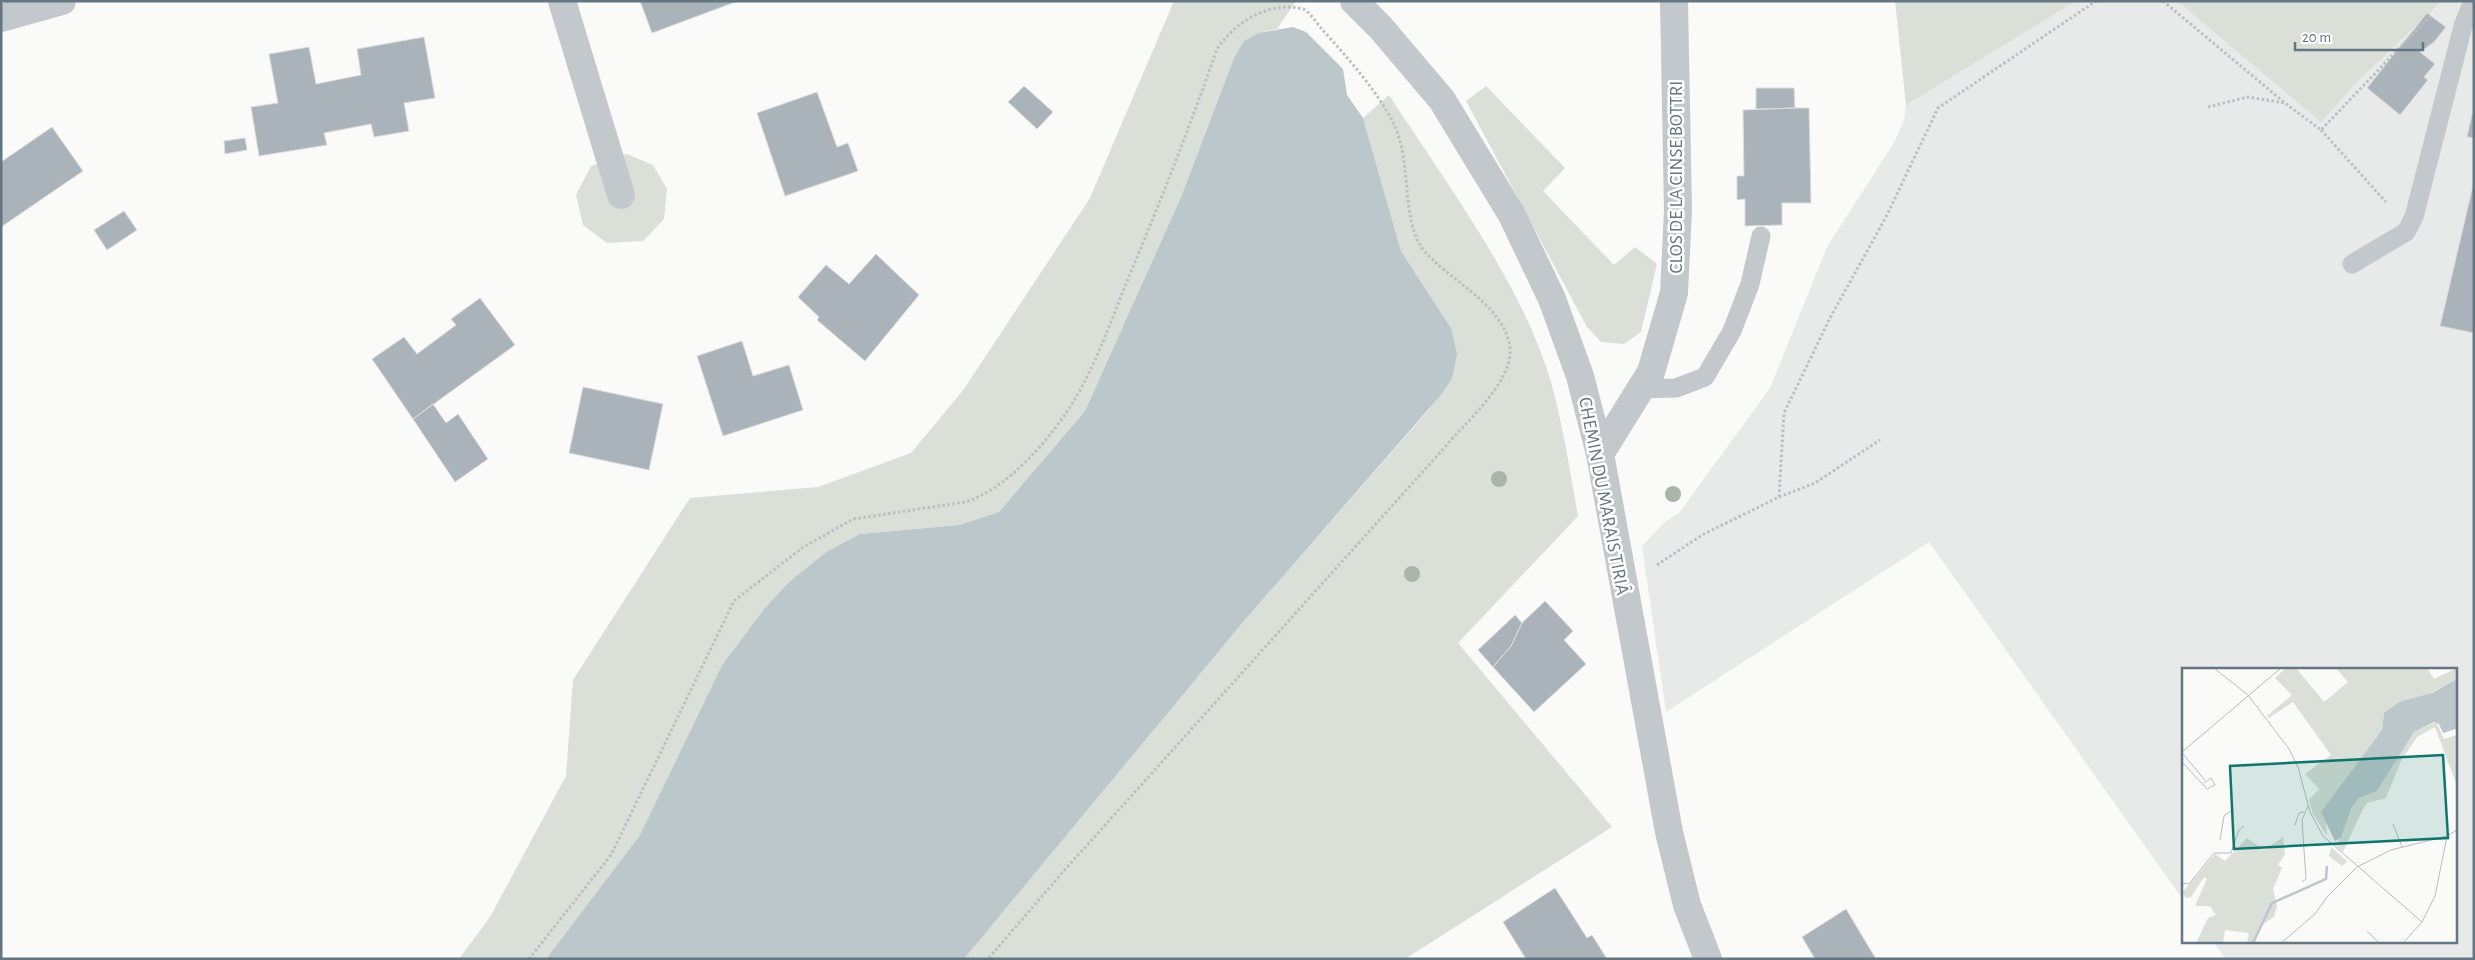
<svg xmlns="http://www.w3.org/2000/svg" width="2475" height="960" viewBox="0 0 2475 960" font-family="'Alegreya Sans',sans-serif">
	<rect width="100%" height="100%" fill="#fafaf8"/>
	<!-- built -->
	<path fill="#e8e9e9" d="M2076,1H2177L2321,121L2357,82L2442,1H2474V959H2225L2213,941H2456V669H2184V901L1929,542L1666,712L1642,546L1665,522L1679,513L1770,388L1827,247L1895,141L1904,120L1906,105Z"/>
	<!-- green -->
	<path fill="#dadfd7" d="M1174,1H1296L1277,29C1254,34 1247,37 1234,58L1181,197L1085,411L999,512L959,525L860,534L826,552L789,582L764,609L722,665L640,835L546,959H459L490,917L566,776L573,680L690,498L818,487L911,453L964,389L1090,198Z
		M1895,1H2076L1906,105Z
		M2177,1H2442L2357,82L2321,122Z
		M1486,86L1565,168L1543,191L1614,265L1635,247L1657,264L1641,332L1624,344L1601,342L1587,327L1466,101Z
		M1389,95C1445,182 1522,283 1551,382C1563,426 1570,471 1578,516L1458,643L1612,827L1405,959H964L1244,621L1427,412L1452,379L1451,328L1401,251L1363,118Z
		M627,154L653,165L667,189L664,219L643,241L607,243L583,225L576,195L591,166Z"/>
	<!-- water -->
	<path fill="#bbc7cb" d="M1293,27L1306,32L1343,69L1347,95L1363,118L1401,251L1451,328L1457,354L1452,379L1440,396L1244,621L964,959H546L640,835L722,665L764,609L789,582L826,552L860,534L959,525L999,512L1085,411L1181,197L1234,58L1244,41L1259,33Z"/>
	<!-- building -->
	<path fill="#aab3b9" stroke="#dcdcda" d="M640,1H738L652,33Z
		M2427,13L2446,27L2434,42L2420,52L2435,64L2424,77L2428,80L2400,115L2367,88Z
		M424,37L435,98L404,103L409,131L374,137L371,124L324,133L327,145L259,156L251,107L278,103L269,54L309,47L316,84L361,75L357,49Z
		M1024,86L1053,112L1037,129L1008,102Z
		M1756,88H1794L1795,108L1756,109Z
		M817,92L837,147L848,143L858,171L785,196L757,113Z
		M1795,108H1809L1811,203H1782V225L1745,226V199L1737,200V176H1744L1743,110Z
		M2472,114H2474V138L2467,137Z
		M52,127L83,171L1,227V162Z
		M245,138L247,150L225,154L224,141Z
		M2474,181V333L2440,326Z
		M124,211L137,230L107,250L94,230Z
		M876,254L919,295L865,361L817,320L819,317L798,297L826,265L849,284Z
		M480,298L515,345L413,419L372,359L404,337L417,354L456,325L451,319Z
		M742,341L753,376L789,365L803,410L723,436L697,356Z
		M583,387L663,404L649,470L569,453Z
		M433,404L446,423L458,414L488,459L455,482L413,419Z
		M1545,601L1573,631L1564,640L1586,664L1534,712L1493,667L1511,646L1522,623Z
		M1515,615L1522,623L1511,646L1493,667L1478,650Z
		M1555,888L1587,938L1592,935L1607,959H1526L1503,922Z
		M1846,909L1876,959H1815L1802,937Z"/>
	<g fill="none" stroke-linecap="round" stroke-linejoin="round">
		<!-- path -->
		<path stroke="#bbbfc2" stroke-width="3" stroke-dasharray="2.5 2.5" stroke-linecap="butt" d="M2163,1L2285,103L2321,130L2432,14
			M2208,107L2248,97L2285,103
			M2321,130L2386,202
			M1779,497L1815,483L1880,440
			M1657,565L1702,535L1779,497L1784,413L1830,318L1886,217L1938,108L2096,1
			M529,959L611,855L734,601L802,548L853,519L965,502C1003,491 1044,446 1066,413C1092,375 1108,329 1125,286C1158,208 1189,129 1217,49C1234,23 1269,0 1303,9C1309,11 1316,22 1321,28C1346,56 1391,105 1400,141C1409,173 1404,217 1420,245C1423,251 1430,257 1435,262C1461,286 1510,313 1510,352C1510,384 1466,422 1445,447L1062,873L988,959"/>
		<!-- service -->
		<path stroke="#c3c8cc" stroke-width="19" d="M2352,264L2406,232L2414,217L2463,26L2473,1
			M1640,389L1676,388L1705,377L1732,331L1750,284L1761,236"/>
		<!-- minor -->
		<path stroke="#c3c8cc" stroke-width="28" d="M562,1L621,195
			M1354,1L1381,28L1442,100L1512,215L1552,299L1580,376L1600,454L1669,832L1687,905L1708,959
			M1,18L62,1
			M1600,454L1651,372L1674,293L1678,210L1674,1"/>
	</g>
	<!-- trees -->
	<g fill="#aab4a7">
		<circle cx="1499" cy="479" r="8"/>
		<circle cx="1673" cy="494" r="8"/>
		<circle cx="1412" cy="574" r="8"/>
	</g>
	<g text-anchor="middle" stroke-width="5" stroke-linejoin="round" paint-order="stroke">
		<!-- street labels -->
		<g font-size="19" fill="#657683" stroke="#fff">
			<text transform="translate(1675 177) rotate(-90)" y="7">CLOS DE LA CINSE BOTTRI</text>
			<text transform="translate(1605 496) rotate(79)" y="7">CHEMIN DU MARAIS TIRIÂ</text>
		</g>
	</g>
	<!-- overview -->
	<g transform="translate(2182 668)">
		<rect width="275" height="275" fill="#fafaf8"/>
		<path d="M104,0H114L142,34L166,14L154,0H245L252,11L275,0V11L264,17L239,30L217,34L202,45L200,62L156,122L144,154L145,168L130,144L127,132L137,121L123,106L149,87L111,34L87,50L85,48L110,27L93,10ZM254,54L262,71L275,67V118L253,59L235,69L219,93L204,130L185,135L181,141L161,184L153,177L159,170L170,139L177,130L195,123L232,64ZM101,169L103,186L96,197L100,200L91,221L95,238L92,249L80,257L71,275H65L67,265L43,262L41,275H14L26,250L34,247L28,238H13L25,211L22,209L9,229L4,230L0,225L33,186L43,193L65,170L82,182ZM149,179L165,193L160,198L147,188Z" fill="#dadfd7"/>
		<path d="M275,11L274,61L261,65L257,56L252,54L232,64L195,123L177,130L170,139L159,170L153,173L139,144L200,62L202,45L217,34L250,25Z" fill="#bbc7cb"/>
		<path fill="none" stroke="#bbc7cb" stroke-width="2.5" d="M71,275L90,235L144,211L145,198"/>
		<path fill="none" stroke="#b5bdc2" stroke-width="1" d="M32,0L66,27L107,81L116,99L128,144L141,168L240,254M0,84L99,0M0,85L23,112M0,94L25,121L33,117L29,110L22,115M211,156L220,179M113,157L117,145L122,144M38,172L42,148L50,142M120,214L124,211L120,152L126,138M0,215L7,216L32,185H49L57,162L62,158M185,263L197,275M99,275L133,246L145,229L175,199L209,182L265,168L275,162M221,275L240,254L253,228L265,168"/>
		<path fill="#0f766e" fill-opacity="0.15" stroke="#0f766e" stroke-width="2.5" d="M261,87L266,170L52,181L48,98Z"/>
		<rect width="275" height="275" fill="none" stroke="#657683" stroke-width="2.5"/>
	</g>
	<!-- border -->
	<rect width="2475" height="960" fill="none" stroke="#657683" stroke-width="5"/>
	<!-- scale -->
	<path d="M2295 42v8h128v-8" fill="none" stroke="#657683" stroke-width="2.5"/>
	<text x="2302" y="42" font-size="15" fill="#657683" stroke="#ffffff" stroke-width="4" paint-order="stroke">20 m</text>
</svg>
